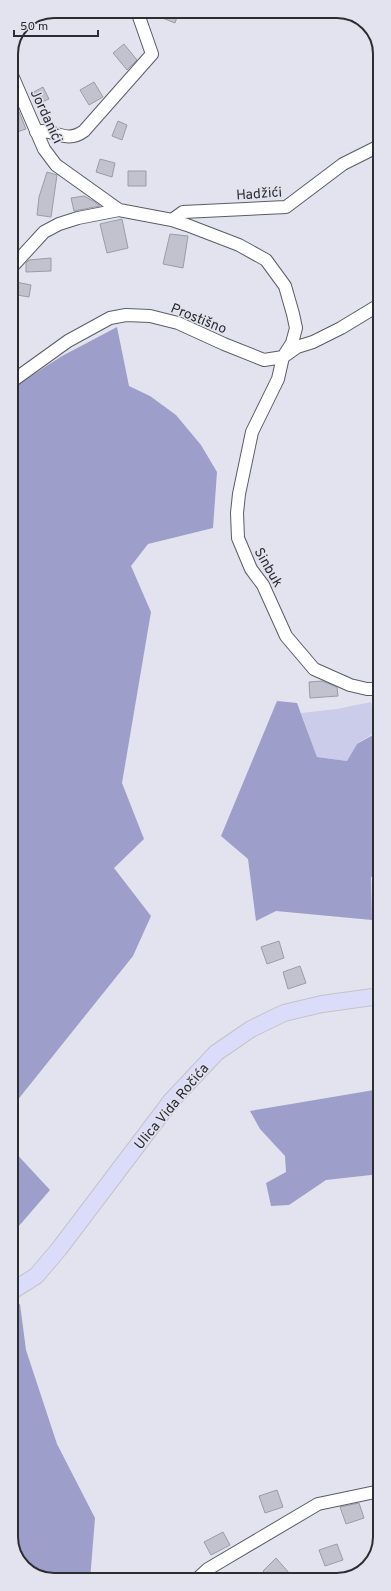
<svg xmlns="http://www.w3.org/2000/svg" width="391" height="1591" viewBox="0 0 391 1591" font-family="Overpass,sans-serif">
	<rect width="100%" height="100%" fill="#e2e3ef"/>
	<!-- green -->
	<path fill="#cbccea" d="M371,702L377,731L357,744L347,761L317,757L301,713L337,709Z"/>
	<!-- forest -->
	<path fill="#9d9fca" d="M117,327L129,386L150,396L176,415L201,445L217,472L213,528L148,544L131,566L151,612L122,783L144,839L114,868L151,916L133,956L12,1107L11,429L12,428L11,389L62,356Z
		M277,701L297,703L317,757L347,761L357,744L380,731V874L371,877L372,920L276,911L256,921L248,859L221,836Z
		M380,1089V1174L326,1180L289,1205L271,1206L266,1183L286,1172L285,1156L260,1129L250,1111Z
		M12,1149L50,1190L12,1234Z
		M20,1304L26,1350L57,1444L95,1518L90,1580H48L25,1569L12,1546V1306Z"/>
	<!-- building -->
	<path fill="#c1c2cd" stroke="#9c9ca7" d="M145,11H179L175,23Z
		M124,44L137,60L127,70L113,53Z
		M94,82L103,97L89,105L80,90Z
		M43,87L49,99L37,104L32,93Z
		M11,92L26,129L11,134Z
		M118,121L127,125L122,140L112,136Z
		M100,159L115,163L112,177L96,172Z
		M128,171H146V186H128Z
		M47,172L57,175L51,217L37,215L39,197Z
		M84,196L93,201L100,206L74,211L71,198Z
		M122,219L128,248L107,253L100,224Z
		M170,234L188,236L183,268L163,264Z
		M51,258V271L26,272V263L29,260Z
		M11,281L31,285L29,297L11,294Z
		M322,681L337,687L338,696L310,698L309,682Z
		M279,941L284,958L267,964L261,947Z
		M300,966L306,983L288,989L283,972Z
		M277,1490L283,1507L265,1513L259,1496Z
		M359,1503L364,1518L346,1524L340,1507Z
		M223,1532L230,1545L211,1555L204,1542Z
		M337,1544L343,1560L325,1566L319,1550Z
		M276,1558L290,1574L284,1579H271L263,1571Z"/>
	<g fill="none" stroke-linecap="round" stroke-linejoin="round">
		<!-- minor casing -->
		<g stroke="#5b5c66" stroke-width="14">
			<path id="minor" d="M11,73L44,149L56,165L119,210
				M36,132C54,127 65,145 84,131L152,54L137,11
				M172,220L183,212L286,207L343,164L379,146
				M11,268L44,232L59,224L78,218L119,210L172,220L187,225L239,245L266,260L285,286L293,314L296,328L292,343L283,357L278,379L252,432L239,494L237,513L238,538L251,569L263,585L286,636L314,669L350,685L367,689H380
				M11,382L68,341L110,318L126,315L150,316L178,323L224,344L264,360L283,357L297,347L313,342L341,328L379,305
				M197,1579L208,1569L318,1504L380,1491"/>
		</g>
		<!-- major casing -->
		<g stroke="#c4c4c5" stroke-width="18">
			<path id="major" d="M12,1291L36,1276L59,1249L171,1101L216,1053L251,1029L284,1013L322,1004L380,996"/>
		</g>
		<!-- minor -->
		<use href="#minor" stroke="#fff" stroke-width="12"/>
		<!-- major -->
		<use href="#major" stroke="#dbdcfa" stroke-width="16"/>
	</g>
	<g text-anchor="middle" stroke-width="3" stroke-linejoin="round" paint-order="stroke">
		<!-- street labels -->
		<g font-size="14" fill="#2c2d31" stroke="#e2e3ef">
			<text transform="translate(47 116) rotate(65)" y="5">Jordanići</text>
			<text transform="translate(259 193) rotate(-4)" y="5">Hadžići</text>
			<text transform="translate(199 318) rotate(22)" y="5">Prostišno</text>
			<text transform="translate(269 567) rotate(60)" y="5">Sinbuk</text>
			<text transform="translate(171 1106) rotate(-50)" y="5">Ulica Vida Ročića</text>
		</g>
	</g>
	<!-- crop -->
	<path d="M0 0H391V1591H0ZM54 18H337A36 36 0 0 1 373 54V1537A36 36 0 0 1 337 1573H54A36 36 0 0 1 18 1537V54A36 36 0 0 1 54 18Z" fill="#e2e3ef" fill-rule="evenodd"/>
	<path fill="none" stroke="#2c2d31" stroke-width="2" d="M54 18H337A36 36 0 0 1 373 54V1537A36 36 0 0 1 337 1573H54A36 36 0 0 1 18 1537V54A36 36 0 0 1 54 18Z"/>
	<!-- scale -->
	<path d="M14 30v6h84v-6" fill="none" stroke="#2c2d31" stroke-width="2"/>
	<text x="20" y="30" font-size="12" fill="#2c2d31" stroke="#e2e3ef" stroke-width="3" paint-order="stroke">50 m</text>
</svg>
